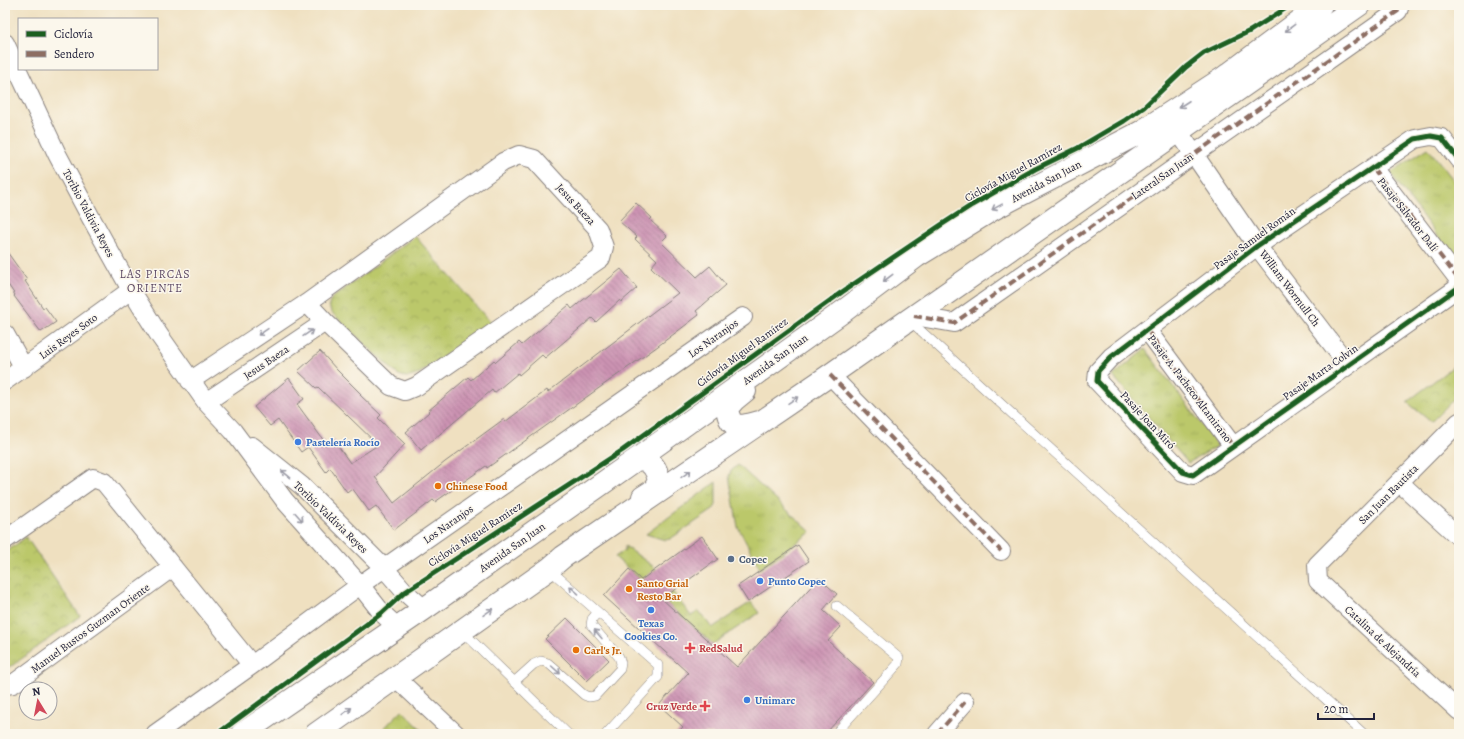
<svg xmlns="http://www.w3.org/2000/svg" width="1464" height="739" viewBox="0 0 1464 739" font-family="Alegreya,serif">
	<defs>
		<pattern id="grass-tufts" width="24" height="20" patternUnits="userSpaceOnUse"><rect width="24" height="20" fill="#bbc86a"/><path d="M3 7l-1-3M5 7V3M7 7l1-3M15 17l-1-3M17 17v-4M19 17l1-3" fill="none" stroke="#a0ac5d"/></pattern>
		<pattern id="park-crowns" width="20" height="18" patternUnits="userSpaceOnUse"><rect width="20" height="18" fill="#bbc86a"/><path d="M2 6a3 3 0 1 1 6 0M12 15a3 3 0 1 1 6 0" fill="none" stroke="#a0ac5d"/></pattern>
		<pattern id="building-back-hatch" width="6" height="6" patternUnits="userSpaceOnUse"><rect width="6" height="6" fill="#cc93b2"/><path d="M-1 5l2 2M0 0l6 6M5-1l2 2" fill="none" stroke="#a57892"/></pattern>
	</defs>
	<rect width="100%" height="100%" fill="#fbf7ec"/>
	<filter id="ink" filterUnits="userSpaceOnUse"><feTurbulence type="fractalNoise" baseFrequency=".025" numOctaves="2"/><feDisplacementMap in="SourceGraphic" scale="8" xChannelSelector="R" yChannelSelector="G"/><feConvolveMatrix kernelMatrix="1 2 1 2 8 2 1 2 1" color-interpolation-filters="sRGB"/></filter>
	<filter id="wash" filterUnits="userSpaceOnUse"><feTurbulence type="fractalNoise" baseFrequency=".012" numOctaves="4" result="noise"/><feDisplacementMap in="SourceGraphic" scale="16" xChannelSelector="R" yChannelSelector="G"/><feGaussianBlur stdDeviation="0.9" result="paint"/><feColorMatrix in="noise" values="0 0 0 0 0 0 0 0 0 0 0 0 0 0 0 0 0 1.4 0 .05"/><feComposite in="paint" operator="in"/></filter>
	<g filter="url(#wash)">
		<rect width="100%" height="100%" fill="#efe0c0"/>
		<!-- grass -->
		<path fill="url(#grass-tufts)" stroke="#6e7552" d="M1428,148L1459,187V265L1390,173Z
			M1145,349L1218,446L1188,463L1113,376Z
			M738,465L811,532L760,569L738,527L729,476L731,471Z
			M716,482V505L713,510L670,539L665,540L646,534Z
			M625,546L654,567L691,616L699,611L712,628L751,602L759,613L713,644L615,557L625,550Z
			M402,710L426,734H378Z"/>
		<!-- park -->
		<path fill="url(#park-crowns)" stroke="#6e7552" d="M415,236L491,323L418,374C410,378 405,378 397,374L333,314C329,308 328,305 331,299Z
			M1459,362V394L1431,422L1407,402Z
			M26,537L80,616L13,665L5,668V553Z"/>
		<g id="blocks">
			<!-- building -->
			<path fill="url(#building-back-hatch)" d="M636,203L652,218L650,220L667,236L661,242L697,277L710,266L726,285L696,311L699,315L658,346L487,468L486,466L435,502L433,500L394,530L376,506L369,511L352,488L347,492L330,468L326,472L308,447L301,452L278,420L270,426L254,407L289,378L304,399L297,404L327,445L334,440L350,463L378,445L318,387L316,388L298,371L320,351L337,370L361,394L360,395L381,415L378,418L405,444L375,477L394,503L445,462L504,419L505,422L547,390L548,392L678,293L651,267L657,260L635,239L637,237L619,221Z
				M5,249L27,280L25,281L43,308L45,307L56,322L41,332L14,296L15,295L5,280Z
				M621,269L637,288L621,302L620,300L596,322L592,318L545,358L542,355L519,375L518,373L494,393L492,390L421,450L406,432L429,412L428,411L468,377L471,380L494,360L496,362L519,342L522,345L569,305L572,309Z
				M702,536L718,559L662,599L737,667L819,578L837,594L823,610L841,627L828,641L873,682L825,734H676L683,727L659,705L688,673L604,596L629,569L641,580Z
				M798,545L809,561L748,602L738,586Z
				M567,618L609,660L587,681L545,639Z"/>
		</g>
	</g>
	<g filter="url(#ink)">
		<use href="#blocks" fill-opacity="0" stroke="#88817e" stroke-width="1"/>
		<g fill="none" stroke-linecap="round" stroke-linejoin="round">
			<!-- lane casing -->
			<g stroke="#88817e" stroke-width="10">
				<path id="lane" d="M909,320L1364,734
					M549,569L658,665V677L606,734
					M462,631L568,734
					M514,682L534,664L541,661L548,663L584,695L589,697L595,696L620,669L621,663L619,657L591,625L592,619L598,612
					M835,734L898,664L899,658L837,606"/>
			</g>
			<!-- street casing -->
			<g stroke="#88817e" stroke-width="20">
				<path id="street" d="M5,43L57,154L91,218L131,290L159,335L206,402L233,431L285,501L360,585L382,613L397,627
					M1178,131L1257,246L1348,365
					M1459,160L1442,138L1431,136L1415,139L1257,246L1111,357L1098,371L1097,381L1183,472L1193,475L1459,287
					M1373,168L1459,280
					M914,316L954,323L1398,11L1400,5
					M1147,330L1233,446
					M5,334L24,368
					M830,375L1001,551
					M5,381L131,290
					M190,381L307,303L503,162L519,155L534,159L598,229L604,247L601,258L417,386L405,391L391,386L325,322L307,303
					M206,402L325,322
					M1459,422L1317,565L1318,581L1459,711
					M252,446L302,486L385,569L405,592L424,609
					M1399,482L1459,537
					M5,540L93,478L104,482L252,665
					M395,677L456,734
					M5,685L13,684L173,567
					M155,734L252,665L360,585L743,317
					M937,734L965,702"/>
			</g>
			<!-- primary casing -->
			<g stroke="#88817e" stroke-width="24">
				<path id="primary" d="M745,391L734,400L727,408C730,432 742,426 760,422
					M637,459C651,458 657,469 659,481L654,490L643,497
					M242,734L424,609L637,459L845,310L917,256L995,208L1141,132L1222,79L1321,5
					M316,734L549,569L563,557L830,375L1359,5"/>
			</g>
			<!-- lane -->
			<use href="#lane" stroke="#fff" stroke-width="9"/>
			<!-- street -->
			<use href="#street" stroke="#fff" stroke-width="18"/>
			<!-- primary -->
			<use href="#primary" stroke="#fff" stroke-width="22"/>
			<!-- quiet -->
			<path stroke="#8d6e63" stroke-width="4" stroke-dasharray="8 4" stroke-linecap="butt" d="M1373,168L1459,280
				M914,316L954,323L1398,11L1400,5
				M1147,330L1233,446
				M830,375L1001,551
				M937,734L965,702"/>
			<!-- cycleway casing -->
			<g stroke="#fbf7ec" stroke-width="8">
				<path id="cycleway" d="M1459,160L1442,138L1431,136L1415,139L1257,246L1111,357L1098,371L1097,381L1183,472L1193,475L1459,287
					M217,734L382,613L405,592L623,450L842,292L941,225L972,205L1035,169L1078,148L1124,121L1144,107L1186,67L1204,53L1250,31L1291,5"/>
			</g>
			<!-- cycleway -->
			<use href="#cycleway" stroke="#1b5e20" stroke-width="5"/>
		</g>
		<!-- one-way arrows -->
		<defs><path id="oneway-shaft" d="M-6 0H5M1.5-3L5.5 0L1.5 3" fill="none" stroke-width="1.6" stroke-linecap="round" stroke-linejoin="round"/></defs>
		<g stroke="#9c9ca7">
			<use href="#oneway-shaft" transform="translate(1290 28) rotate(143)"/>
			<use href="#oneway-shaft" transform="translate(1184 104) rotate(147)"/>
			<use href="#oneway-shaft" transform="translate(997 207) rotate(151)"/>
			<use href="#oneway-shaft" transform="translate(888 278) rotate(143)"/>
			<use href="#oneway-shaft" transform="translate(263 332) rotate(146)"/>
			<use href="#oneway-shaft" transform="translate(308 333) rotate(-34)"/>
			<use href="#oneway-shaft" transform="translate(793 400) rotate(-34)"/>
			<use href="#oneway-shaft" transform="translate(286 474) rotate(-141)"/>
			<use href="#oneway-shaft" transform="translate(686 474) rotate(-35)"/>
			<use href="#oneway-shaft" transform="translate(299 517) rotate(48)"/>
			<use href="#oneway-shaft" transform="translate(574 590) rotate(-139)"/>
			<use href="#oneway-shaft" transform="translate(488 612) rotate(-35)"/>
			<use href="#oneway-shaft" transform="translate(598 634) rotate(-131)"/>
			<use href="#oneway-shaft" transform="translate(556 670) rotate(42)"/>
			<use href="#oneway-shaft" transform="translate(347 711) rotate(-36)"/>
		</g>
	</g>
	<!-- markers -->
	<g fill="#3f7fe0" stroke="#fbf7ec" stroke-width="1.5">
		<circle cx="298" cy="442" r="4"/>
		<circle cx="760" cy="581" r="4"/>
		<circle cx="651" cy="610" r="4"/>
		<circle cx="747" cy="700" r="4"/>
	</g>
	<g fill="#e8710a" stroke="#fbf7ec" stroke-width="1.5">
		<circle cx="438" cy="486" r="4"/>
		<circle cx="629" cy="589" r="4"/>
		<circle cx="576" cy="650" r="4"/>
	</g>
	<circle fill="#5c6f8a" stroke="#fbf7ec" stroke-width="1.5" cx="731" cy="559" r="4"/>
	<g fill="#e0444e" stroke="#fbf7ec" stroke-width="1.5">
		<path d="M688 642h4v4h4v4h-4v4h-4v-4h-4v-4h4z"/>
		<path d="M703 700h4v4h4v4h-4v4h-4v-4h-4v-4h4z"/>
	</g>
	<g text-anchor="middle" stroke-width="3" stroke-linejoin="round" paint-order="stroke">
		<!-- street labels -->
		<g font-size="11" fill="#22223b" stroke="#fbf7ec">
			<text transform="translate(1013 172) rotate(-29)" y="4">Ciclovía Miguel Ramírez</text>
			<text transform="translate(1162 176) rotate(-35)" y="4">Lateral San Juan</text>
			<text transform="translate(1046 181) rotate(-28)" y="4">Avenida San Juan</text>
			<text transform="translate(576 204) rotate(47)" y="4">Jesus Baeza</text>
			<text transform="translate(89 213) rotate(62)" y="4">Toribio Valdivia Reyes</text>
			<text transform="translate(1408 214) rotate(52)" y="4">Pasaje Salvador Dalí</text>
			<text transform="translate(1254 238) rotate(-36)" y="4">Pasaje Samuel Román</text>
			<text transform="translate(1290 288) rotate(53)" y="4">William Wormull Ch</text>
			<text transform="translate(68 336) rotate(-36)" y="4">Luis Reyes Soto</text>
			<text transform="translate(713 338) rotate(-35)" y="4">Los Naranjos</text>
			<text transform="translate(742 352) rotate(-36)" y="4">Ciclovía Miguel Ramírez</text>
			<text transform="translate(775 359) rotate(-36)" y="4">Avenida San Juan</text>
			<text transform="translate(266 362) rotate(-34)" y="4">Jesus Baeza</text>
			<text transform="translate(1320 372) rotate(-35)" y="4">Pasaje Marta Colvin</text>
			<text transform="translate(1190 388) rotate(53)" y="4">Pasaje A. Pacheco Altamirano</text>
			<text transform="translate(1148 420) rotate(47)" y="4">Pasaje Joan Miró</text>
			<text transform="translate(1388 494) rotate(-45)" y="4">San Juan Bautista</text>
			<text transform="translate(331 517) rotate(44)" y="4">Toribio Valdivia Reyes</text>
			<text transform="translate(448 524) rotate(-35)" y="4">Los Naranjos</text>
			<text transform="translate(475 534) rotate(-33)" y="4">Ciclovía Miguel Ramírez</text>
			<text transform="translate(512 547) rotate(-35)" y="4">Avenida San Juan</text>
			<text transform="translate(90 628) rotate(-36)" y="4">Manuel Bustos Guzman Oriente</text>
			<text transform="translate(1383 641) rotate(43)" y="4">Catalina de Alejandría</text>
		</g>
		<!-- shop labels -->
		<g font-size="11" font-weight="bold" fill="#366cbe" stroke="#fbf7ec" text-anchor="start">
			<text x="306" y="446">Pastelería Rocío</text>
			<text x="768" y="585">Punto Copec</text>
			<text x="651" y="627" text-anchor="middle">Texas<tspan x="651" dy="13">Cookies Co.</tspan></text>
			<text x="755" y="704">Unimarc</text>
		</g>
		<!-- food labels -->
		<g font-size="11" font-weight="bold" fill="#c56008" stroke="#fbf7ec" text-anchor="start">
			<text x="446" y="490">Chinese Food</text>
			<text x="637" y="587">Santo Grial<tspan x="637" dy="13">Resto Bar</tspan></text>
			<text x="584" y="654">Carl's Jr.</text>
		</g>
		<!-- service labels -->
		<g font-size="11" font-weight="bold" fill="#4e5e75" stroke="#fbf7ec" text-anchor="start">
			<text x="739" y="563">Copec</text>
		</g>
		<!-- health labels -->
		<g font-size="11" font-weight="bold" fill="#be3a42" stroke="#fbf7ec" text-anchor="start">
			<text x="699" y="652">RedSalud</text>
			<text x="697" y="710" text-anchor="end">Cruz Verde</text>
		</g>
		<!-- neighbourhood labels -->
		<g font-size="12" letter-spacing="1" fill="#5e4a65" stroke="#fbf7ec">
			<text x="155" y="278">LAS PIRCAS<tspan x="155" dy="14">ORIENTE</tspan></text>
		</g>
	</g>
	<!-- margin -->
	<rect width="1464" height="739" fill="none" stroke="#fbf7ec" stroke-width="20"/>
	<!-- legend -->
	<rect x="18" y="18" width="140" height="52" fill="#fbf7ec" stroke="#a4a2a5"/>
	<rect x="26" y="31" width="20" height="6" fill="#1b5e20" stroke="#a4a2a5"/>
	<text x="54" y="38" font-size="12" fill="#22223b">Ciclovía</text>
	<rect x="26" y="51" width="20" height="6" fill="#8d6e63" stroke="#a4a2a5"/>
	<text x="54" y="58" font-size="12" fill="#22223b">Sendero</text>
	<!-- north arrow -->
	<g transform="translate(38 701) rotate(350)"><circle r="19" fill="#fbf7ec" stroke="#a4a2a5"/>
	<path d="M0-3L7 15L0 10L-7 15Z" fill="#d1495b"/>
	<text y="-6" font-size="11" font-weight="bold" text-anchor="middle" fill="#22223b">N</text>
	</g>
	<!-- scale -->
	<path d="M1318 713v6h56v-6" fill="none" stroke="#22223b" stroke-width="2"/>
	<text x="1324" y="713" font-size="12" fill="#22223b" stroke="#fbf7ec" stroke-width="3" paint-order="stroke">20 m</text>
</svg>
